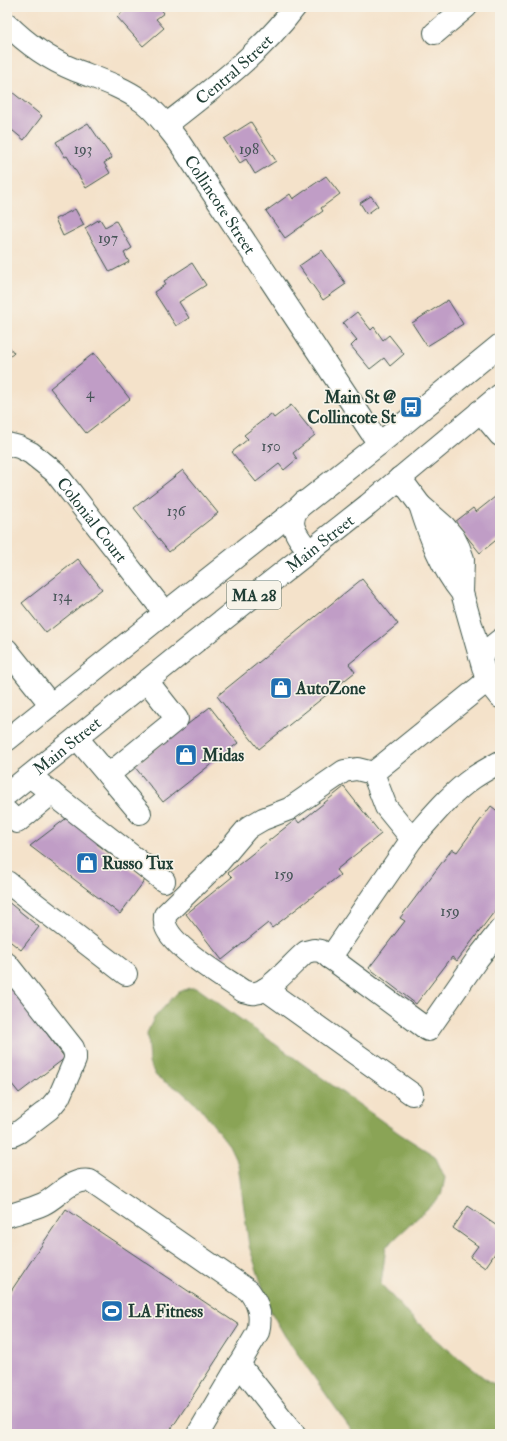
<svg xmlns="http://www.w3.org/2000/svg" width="507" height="1441" viewBox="0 0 507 1441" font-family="'IM FELL Double Pica',serif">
	<rect width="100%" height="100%" fill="#f7f3e8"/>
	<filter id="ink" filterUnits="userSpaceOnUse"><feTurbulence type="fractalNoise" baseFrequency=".025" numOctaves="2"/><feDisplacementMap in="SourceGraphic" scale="8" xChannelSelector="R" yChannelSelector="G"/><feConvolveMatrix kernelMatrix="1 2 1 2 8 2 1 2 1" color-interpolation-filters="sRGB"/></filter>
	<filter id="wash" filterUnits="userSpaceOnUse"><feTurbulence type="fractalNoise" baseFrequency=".012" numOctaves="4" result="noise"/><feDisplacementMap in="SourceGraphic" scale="16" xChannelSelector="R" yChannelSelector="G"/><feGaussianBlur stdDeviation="0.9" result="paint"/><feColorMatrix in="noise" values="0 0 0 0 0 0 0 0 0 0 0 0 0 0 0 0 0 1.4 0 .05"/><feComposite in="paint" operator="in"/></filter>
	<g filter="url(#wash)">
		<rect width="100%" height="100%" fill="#f4e2ca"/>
		<!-- forest -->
		<path fill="#8aa456" stroke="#547045" d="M189,988H196L200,990L400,1134L435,1156L445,1178L441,1196L386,1247L381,1284L407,1313L445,1347L488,1381L500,1387V1434H354L285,1336L270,1310L249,1246L238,1164L229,1145L200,1108L180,1090L168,1084L156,1076L149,1063L147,1033L154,1018L177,993Z"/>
		<g id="blocks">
			<!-- building -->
			<path fill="#c09dc6" d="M128,7H133L137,12L142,7H159L164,13L156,19L164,28L143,46L117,17Z
				M7,88L42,116L24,140L7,126Z
				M251,122L276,161L255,174L246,159L240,163L224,139Z
				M88,123L112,158L104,163L110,173L86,188L67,156L65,157L56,142Z
				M326,176L340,194L321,208L323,211L285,238L266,211L290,194L293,199Z
				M371,196L378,206L367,214L360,203Z
				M75,209L84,225L63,236L55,219Z
				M100,219L105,227L116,221L132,248L124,253L129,262L110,272L85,228Z
				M322,250L346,284L323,300L299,266Z
				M192,263L206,285L179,302L189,318L176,326L154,292L166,284L164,281Z
				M448,300L463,324L427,346L412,323Z
				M357,312L371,330L374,327L383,340L389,335L404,354L390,366L384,358L370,369L351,346L357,340L343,323Z
				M7,344L14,353L7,359Z
				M94,353L130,399L86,433L50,388Z
				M291,405L315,435L293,453L297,459L284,470L279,464L256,482L232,452L248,439L244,435L271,414L274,418Z
				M183,470L218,513L169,552L134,508Z
				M500,493V537L480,553L455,522L473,508L476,512Z
				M78,559L102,589L46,633L22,603Z
				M362,579L398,624L349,664L355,672L259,749L217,696Z
				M210,707L238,743L163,802L134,766Z
				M344,787L381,834L336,870L340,875L272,928L268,923L222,960L186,914L232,877L228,873L296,819L299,823Z
				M491,806L500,813V904L457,961L452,957L416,1004L369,968L405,921L400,918L452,849L457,852Z
				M68,817L98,839L97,844L145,880L120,914L30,846Z
				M7,901L39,927L21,950L7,939Z
				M7,980L65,1058L19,1093L7,1078Z
				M468,1206L500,1228V1246L485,1268L470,1257L478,1246L453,1228Z
				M66,1209L239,1325L168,1434H7V1297Z"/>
		</g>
	</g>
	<g filter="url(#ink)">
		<use href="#blocks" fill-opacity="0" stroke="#3f564a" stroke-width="1"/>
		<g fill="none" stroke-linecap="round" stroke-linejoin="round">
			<!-- minor casing -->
			<g stroke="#3f564a" stroke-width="24">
				<g id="minor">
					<path id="s1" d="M7,24C26,43 50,60 75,70C98,79 121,86 142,101C157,112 167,127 179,142L379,444"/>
					<path d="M435,33L466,7"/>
					<path id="s2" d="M166,125C212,89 260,54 295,7"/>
					<path d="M480,411L500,435"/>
					<path id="s3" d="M7,444L19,447L31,453L55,472L165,613"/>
					<path d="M400,478L420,505"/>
					<path d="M462,593C441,567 430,537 420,505L444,526L454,538L459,548L463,559L462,593L487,681L500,697"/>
					<path d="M7,650L51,705"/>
					<path d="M480,656L500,640"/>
					<path d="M487,681L373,773L386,807L412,839C431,818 450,794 473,778C482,772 491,767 500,762"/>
					<path d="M77,738L140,813"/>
					<path d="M373,773L357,769L344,771L289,809L263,819L251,826L246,830L219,862L165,915C165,919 164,923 166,927C174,948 223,977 243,991C247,992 251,994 255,993C270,992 293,962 306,952L314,950L321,951L428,1030L478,958L500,930"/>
					<path d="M108,775L177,719L147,681"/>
					<path d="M30,776L164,881"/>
					<path d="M7,812L17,822L52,793"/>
					<path d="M7,882L126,974"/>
					<path d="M330,958L412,839"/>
					<path d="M7,964L73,1048L75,1054V1060L59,1097L49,1109L19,1132L13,1135H7"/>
					<path d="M265,989L412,1094"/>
					<path d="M7,1216C19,1212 32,1209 43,1204C58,1197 72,1177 90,1181L249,1291C259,1304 262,1316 258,1332L198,1434"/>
					<path d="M239,1364L294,1434"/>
				</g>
			</g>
			<!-- major casing -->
			<g stroke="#3f564a" stroke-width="24">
				<g id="major">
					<path d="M304,502C284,520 295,534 309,551"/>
					<path d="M7,740L165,613L379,444L500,345"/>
					<path id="s4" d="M7,794L189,647L368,505L500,395"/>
				</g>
			</g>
			<!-- minor -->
			<use href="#minor" stroke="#fff" stroke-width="22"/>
			<!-- major -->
			<use href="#major" stroke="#fff" stroke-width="22"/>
		</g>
	</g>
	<!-- icons -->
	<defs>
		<g id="bus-square" transform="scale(1.15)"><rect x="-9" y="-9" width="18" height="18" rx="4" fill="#1f6fb2" stroke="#f7f3e8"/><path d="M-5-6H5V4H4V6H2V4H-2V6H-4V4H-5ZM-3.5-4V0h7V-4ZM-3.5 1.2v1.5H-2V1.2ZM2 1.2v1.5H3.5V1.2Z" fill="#fff"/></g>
		<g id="shop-square" transform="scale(1.15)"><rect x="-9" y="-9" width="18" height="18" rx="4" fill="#1f6fb2" stroke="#f7f3e8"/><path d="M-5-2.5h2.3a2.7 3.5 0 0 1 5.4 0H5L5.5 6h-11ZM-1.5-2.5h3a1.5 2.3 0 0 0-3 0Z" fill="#fff"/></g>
		<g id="stadium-square" transform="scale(1.15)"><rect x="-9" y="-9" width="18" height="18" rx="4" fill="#1f6fb2" stroke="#f7f3e8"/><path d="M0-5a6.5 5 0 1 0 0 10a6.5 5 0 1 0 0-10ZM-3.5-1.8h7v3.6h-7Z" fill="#fff"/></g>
	</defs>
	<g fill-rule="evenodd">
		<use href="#bus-square" x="411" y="407"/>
		<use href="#shop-square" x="281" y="688"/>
		<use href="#shop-square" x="186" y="755"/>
		<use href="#shop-square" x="87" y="863"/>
		<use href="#stadium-square" x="112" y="1311"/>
	</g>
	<g text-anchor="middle" stroke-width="3.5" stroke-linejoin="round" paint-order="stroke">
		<!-- number labels -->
		<g font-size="15" fill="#475558">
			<text x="83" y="154">193</text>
			<text x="249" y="154">198</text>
			<text x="108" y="243">197</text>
			<text x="90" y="398">4</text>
			<text x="271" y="451">150</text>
			<text x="176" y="516">136</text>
			<text x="62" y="601">134</text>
			<text x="284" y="879">159</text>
			<text x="450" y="916">159</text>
		</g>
		<!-- shield labels -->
		<rect fill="#f7f3e8" stroke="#60746a" stroke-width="1" x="227" y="581" width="54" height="28" rx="3"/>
		<g font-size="16" font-weight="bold" fill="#1f3d34">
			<text x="254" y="601">MA 28</text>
		</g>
		<!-- street labels -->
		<g font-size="17" fill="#1f3d34" stroke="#f7f3e8">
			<text dy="6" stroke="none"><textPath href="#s2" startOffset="88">Central Street</textPath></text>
			<text dy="6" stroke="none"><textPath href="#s1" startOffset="287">Collincote Street</textPath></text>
			<text dy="6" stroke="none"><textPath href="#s3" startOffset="117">Colonial Court</textPath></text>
			<text dy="6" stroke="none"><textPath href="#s4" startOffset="401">Main Street</textPath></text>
			<text dy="6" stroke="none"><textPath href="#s4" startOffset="77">Main Street</textPath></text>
		</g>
		<!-- poi labels -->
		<g font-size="17" font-weight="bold" fill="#1f3d34" stroke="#f7f3e8" text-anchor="start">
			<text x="396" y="403" text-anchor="end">Main St @<tspan x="396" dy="20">Collincote St</tspan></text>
			<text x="296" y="694">AutoZone</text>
			<text x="202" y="761">Midas</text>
			<text x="102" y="869">Russo Tux</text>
			<text x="128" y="1317">LA Fitness</text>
		</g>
	</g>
	<!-- margin -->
	<rect width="507" height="1441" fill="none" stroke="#f7f3e8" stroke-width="24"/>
</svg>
